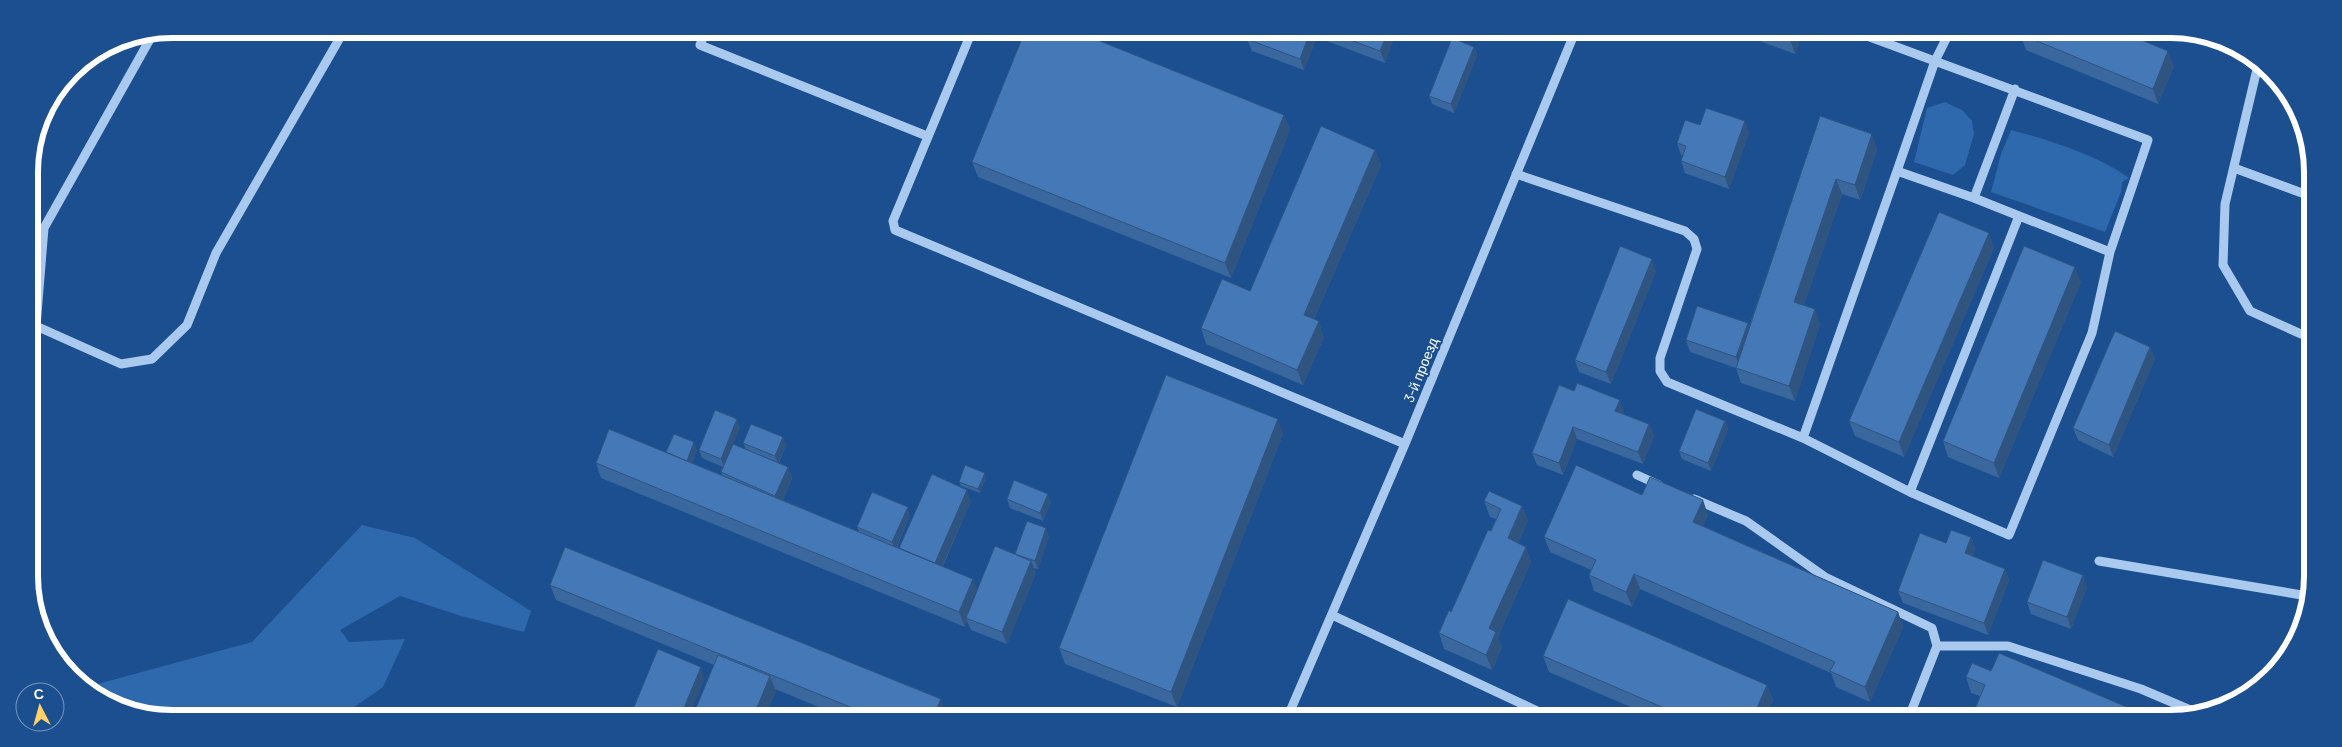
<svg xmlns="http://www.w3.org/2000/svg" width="2342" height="747" viewBox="0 0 2342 747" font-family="Barlow,sans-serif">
	<rect width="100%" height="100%" fill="#1b4f8f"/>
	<!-- green -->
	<path fill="#2e69ad" d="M1945,102L1962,110L1972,121L1974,134L1965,165L1953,175L1914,162L1927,108Z
		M2011,130C2046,139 2100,156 2129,178L2122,182L2121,192L2105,232L1991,192L2001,154Z
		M362,525L415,538L531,611L524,632L461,616L400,596L340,630L349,642L405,639L383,687L347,712L330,714L135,713L64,668L94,685L252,642Z"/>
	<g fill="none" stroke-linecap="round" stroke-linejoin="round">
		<!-- minor -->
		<path stroke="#a9c9ee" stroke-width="9" d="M706,30L700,45L927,136
			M972,31L893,221L895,230L1405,444
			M154,32L44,228L36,326L121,364L152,359L187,325L216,253L345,29
			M1859,33L2148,140L2110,252
			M2258,65L2225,204L2223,265L2250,311L2310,338
			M2234,168L2310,196
			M1516,174L1685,231L1694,239L1697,249L1660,358V371L1667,382L1803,438L1910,492L2009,535L2092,333L2110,252L1974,198L1897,171L1935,61L1949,33
			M1974,198L2015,89
			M1803,438L1897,171
			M1637,475L1659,485
			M1910,492L2019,216
			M1694,499L1746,521L1825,577L1932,628L1937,646
			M2099,561L2308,596
			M1332,615L1550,717
			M1288,716L1405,444L1575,32
			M1909,717L1937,646H2008L2141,689L2195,712"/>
	</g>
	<!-- wall -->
	<path fill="#3a679d" d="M1250,31L1396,32L1385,63L1319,38L1318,34L1304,70L1252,51L1247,39Z
		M1423,32H1444L1442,39Z
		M1738,33H1803L1795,54Z
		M1884,33H1894L1893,36Z
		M2020,34L2174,66L2158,104L2026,50Z
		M1474,47L1477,55L1454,113L1432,104L1429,96Z
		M1284,115L1290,130L1231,278L978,177L972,162Z
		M1820,116L1877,149L1860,200L1842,194L1804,305L1820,324L1795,401L1741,383L1736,368L1690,352L1686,340L1749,327Z
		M1700,125L1749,133L1729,189L1685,173L1681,161L1683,155H1681L1677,143Z
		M1375,150L1381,165L1314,319L1324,337L1303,385L1206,344L1201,328L1250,291Z
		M1994,248L1904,457L1855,436L1849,421Z
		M1656,271L1611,384L1579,372L1575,360Z
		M2081,282L1999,478L1948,457L1943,441Z
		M2150,347L2155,359L2113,457L2078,440L2073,428Z
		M1559,385L1624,412L1623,414L1649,424L1654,436L1643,464L1577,439L1563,475L1537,465L1532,453Z
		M1725,421L1728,429L1711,471L1682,459L1679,451Z
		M740,427L733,444L746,449L743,443L783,437L786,445L779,463L788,467L792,479L783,500L859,532L857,527L910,515L897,547L899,548L971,501L943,566L977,590L1015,554L1049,536L1038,569L1034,568L1036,573L1007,644L971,630L967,621L965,627L601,478L596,463L666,452L697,450L692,463L722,475L721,472L723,467L702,458L699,450Z
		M1283,434L1177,707L1065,664L1059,648Z
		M986,477L980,493L961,486L959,482Z
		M1642,495L1708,515L1703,526L1898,612L1903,627L1870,702L1836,687L1831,673L1640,589L1632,607L1594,591L1589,575L1591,570L1550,552L1544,537Z
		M1007,499L1051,502L1043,521L1010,508Z
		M1484,501L1522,506L1528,521L1518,543L1526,547L1531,562L1498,637L1502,647L1492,670L1444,649L1439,633L1451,612L1496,519L1490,517Z
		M1971,537L1975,549L1972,556L2005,569L2009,580L1988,635L1903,603L1898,591L1946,543Z
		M550,585L946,715H838L775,689L776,692L714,665L556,600Z
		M2087,587L2071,629L2031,614L2027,602Z
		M1543,656L1767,685L1773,700L1765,717H1654L1549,672Z
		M1991,671L2153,718H1978L1975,709L1980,696L1971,693L1966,677Z"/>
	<!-- shaded-wall -->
	<path fill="#305480" d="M1310,32H1317L1318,34L1304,70L1300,59Z
		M1388,32H1396L1385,63L1380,51Z
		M1439,32H1444L1442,39Z
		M1792,33H1803L1795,54L1790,39Z
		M1474,47L1477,55L1454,113L1451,104Z
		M2168,51L2174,66L2158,104L2153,89Z
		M1284,115L1290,130L1231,278L1225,263Z
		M1745,121L1749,133L1729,189L1725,177Z
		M1872,134L1877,149L1860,200L1855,185Z
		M1375,150L1381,165L1309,330L1304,315Z
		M1836,179L1842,194L1800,318L1794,302Z
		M1989,233L1994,248L1904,457L1899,442Z
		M1652,259L1656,271L1611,384L1606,372Z
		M2075,267L2081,282L1999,478L1994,463Z
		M1815,309L1820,324L1795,401L1789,386Z
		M1319,321L1324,337L1303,385L1297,370Z
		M1748,323L1752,335L1741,369L1736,357Z
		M2150,347L2155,359L2113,457L2109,445Z
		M1620,400L1624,412L1620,423L1615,411Z
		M737,419L740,427L724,467L721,459Z
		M1278,419L1283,434L1177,707L1171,692Z
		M1725,421L1728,429L1711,471L1708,463Z
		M1649,424L1654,436L1643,464L1638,452Z
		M1573,427L1577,439L1563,475L1559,463Z
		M783,437L786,445L778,464L775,456Z
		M694,442L697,450L688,474L685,466Z
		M788,467L792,479L780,508L775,496Z
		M985,473L986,477L980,493L978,489Z
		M967,490L971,501L938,576L934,564Z
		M1048,494L1051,502L1043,521L1040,513Z
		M1703,500L1708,515L1698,537L1693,522Z
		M1522,506L1528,521L1513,554L1508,538Z
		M908,507L910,515L895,550L892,542Z
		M1046,528L1049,536L1038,569L1035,561Z
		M1971,537L1975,549L1969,565L1965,553Z
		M1526,547L1531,562L1498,637L1502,647L1492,670L1486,655L1489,628Z
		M1031,561L1036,573L1007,644L1002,632Z
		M2005,569L2009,580L1988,635L1984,623Z
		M1634,574L1640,589L1632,607L1626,592Z
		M2083,575L2087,587L2071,629L2067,617Z
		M973,579L979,594L966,618L967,621L965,627L959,612Z
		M1898,612L1903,627L1870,702L1865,687Z
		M701,667L705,679L690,715H681Z
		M770,676L776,692L766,715H754Z
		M1767,685L1773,700L1765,717H1753Z
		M941,699L946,715H934Z"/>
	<!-- building -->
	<path fill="#4478b7" stroke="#305480" d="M1025,31H1075L1284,115L1225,263L972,162Z
		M1250,31L1310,32L1300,59L1247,39Z
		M1329,32H1388L1380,51Z
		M1773,33H1792L1790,39Z
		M2021,33L2127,34L2168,51L2153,89L2020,34Z
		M1452,38L1474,47L1451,104L1429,96Z
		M1706,108L1745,121L1725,177L1681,161L1686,146L1677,143L1685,120L1700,125Z
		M1820,116L1872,134L1855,185L1836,179L1794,302L1815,309L1789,386L1736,368Z
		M1321,126L1375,150L1304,315L1319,321L1297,370L1201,328L1222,279L1250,291Z
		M1939,212L1989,233L1899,442L1849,421Z
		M1620,246L1652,259L1606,372L1575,360Z
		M2024,246L2075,267L1994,463L1943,441Z
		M1697,306L1748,323L1736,357L1686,340Z
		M2115,331L2150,347L2109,445L2073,428Z
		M1166,375L1278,419L1171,692L1059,648Z
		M1577,383L1620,400L1615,411L1649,424L1638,452L1573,427L1559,463L1532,453L1559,385L1574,391Z
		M1696,409L1725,421L1708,463L1679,451Z
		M715,410L737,419L721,459L699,450Z
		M751,424L783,437L775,456L743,443Z
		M609,429L973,579L959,612L596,463Z
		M674,434L694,442L687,461L666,452Z
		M733,444L788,467L775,496L721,472Z
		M965,465L985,473L978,489L959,482Z
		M1576,465L1642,495L1650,477L1703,500L1693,522L1898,612L1865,687L1830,671L1835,662L1634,574L1626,592L1589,575L1596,560L1544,537Z
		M932,474L967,490L935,563L899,548Z
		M1014,480L1048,494L1040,513L1007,499Z
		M1489,491L1522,506L1508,538L1526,547L1489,628L1496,632L1486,655L1439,633L1449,610L1451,612L1488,530L1491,531L1501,509L1484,501Z
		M872,492L908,507L892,542L857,527Z
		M1027,521L1046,528L1035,561L1015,554Z
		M1951,530L1971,537L1965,553L2005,569L1984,623L1898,591L1920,533L1946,543Z
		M995,546L1031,561L1002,632L966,618Z
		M565,547L941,699L934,715H870L550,585Z
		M2043,560L2083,575L2067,617L2027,602Z
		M1568,599L1767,685L1753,717H1685L1543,656Z
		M658,649L701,667L681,715L631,714Z
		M1999,653L2153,718H1994L1975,709L1985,685L1966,677L1972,663L1991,671Z
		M718,655L770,676L754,715H693Z"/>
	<g text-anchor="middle" stroke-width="4" stroke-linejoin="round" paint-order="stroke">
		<!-- street labels -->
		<g font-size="14" fill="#fff" stroke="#1b4f8f">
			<text transform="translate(1421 370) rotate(-68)" y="5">3-й проезд</text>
		</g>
	</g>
	<!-- crop -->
	<path d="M0 0H2342V747H0ZM172 38H2170A134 134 0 0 1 2304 172V576A134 134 0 0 1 2170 710H172A134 134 0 0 1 38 576V172A134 134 0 0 1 172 38Z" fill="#1b4f8f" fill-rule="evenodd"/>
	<path fill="none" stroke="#fff" stroke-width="6" d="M172 38H2170A134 134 0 0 1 2304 172V576A134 134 0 0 1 2170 710H172A134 134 0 0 1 38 576V172A134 134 0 0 1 172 38Z"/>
	<!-- north arrow -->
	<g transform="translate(40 707) rotate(354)"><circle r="24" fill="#1b4f8f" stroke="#7695bc"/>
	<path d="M0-4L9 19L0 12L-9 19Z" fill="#ffd166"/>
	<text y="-8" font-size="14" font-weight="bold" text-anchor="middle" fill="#ffffff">С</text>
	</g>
</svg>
